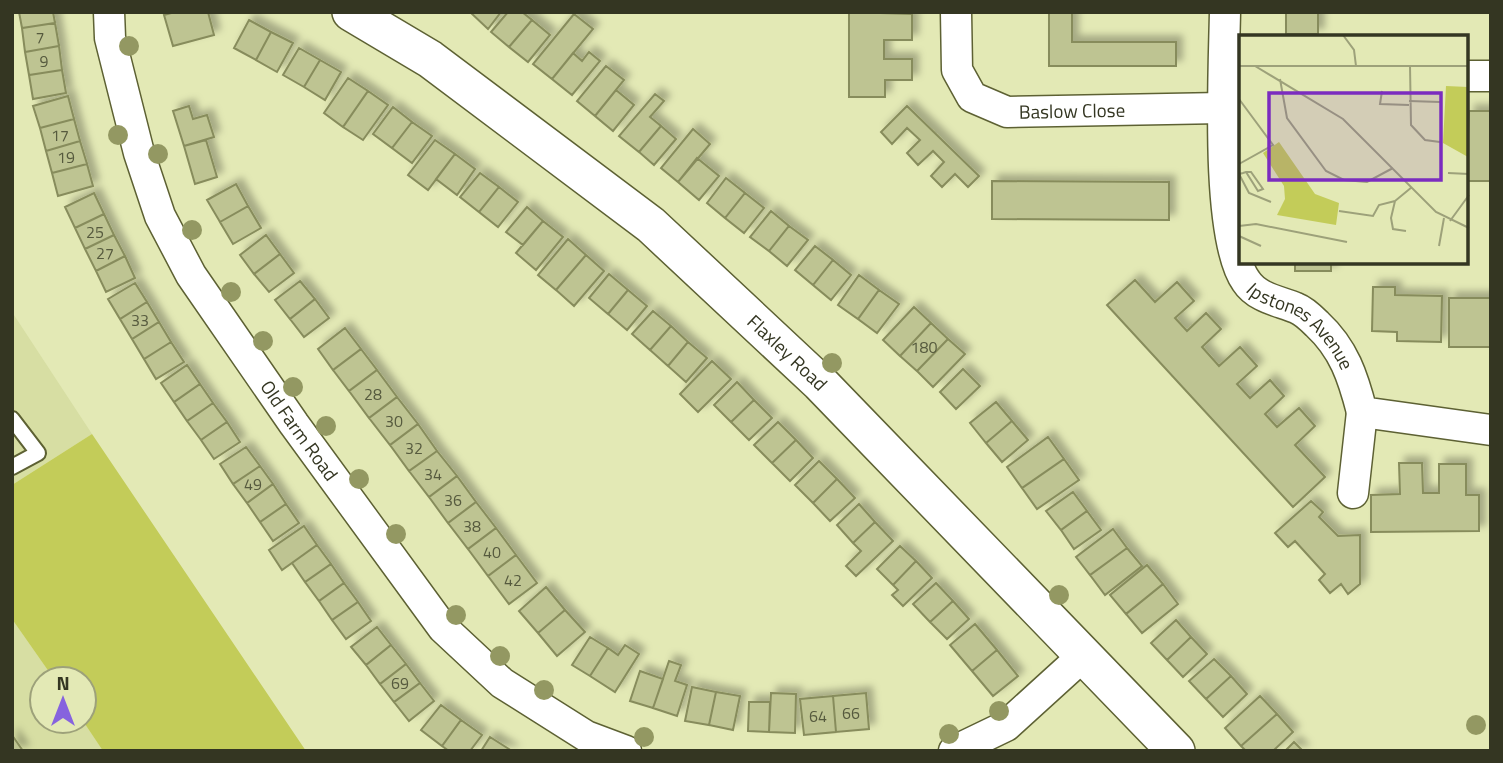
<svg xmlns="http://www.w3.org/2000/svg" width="1503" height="763" viewBox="0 0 1503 763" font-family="'Titillium Web',sans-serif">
	<defs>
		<filter id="shadow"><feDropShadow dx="6" dy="-6" stdDeviation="3.5" flood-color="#0004"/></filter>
	</defs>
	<rect width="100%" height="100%" fill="#e3e9b5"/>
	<!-- built -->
	<path fill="#d7dea3" d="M12,312L92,434L12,485Z
		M12,619L54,679H42V721H83L103,751H12Z"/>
	<!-- green -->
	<path fill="#c3cc59" d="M92,434L306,751H103L83,721L84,679H54L12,619V485Z"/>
	<!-- building -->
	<path fill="#bec492" stroke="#878c5c" stroke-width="2" filter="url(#shadow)" d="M19,12H53L55,23L22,28Z
		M175,12H208L214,35L173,46L164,15Z
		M470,12H501L488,29Z
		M508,12H522L532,20L509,47L491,32Z
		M849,12L912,14V40H884V59H912V80H885V97H849Z
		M1049,12H1072V42H1176V66H1049Z
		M1286,12H1318V34H1286Z
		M1363,12H1491V13H1363Z
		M574,14L593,29L552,79L533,64Z
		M249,20L271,32L256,60L234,48Z
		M532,20L550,35L528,62L509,47Z
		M55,23L59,46L25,52L22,28Z
		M271,32L293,43L277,72L256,60Z
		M59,46L62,70L29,75L25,52Z
		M299,48L320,60L304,87L283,75Z
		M589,52L600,61L572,95L552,79L573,53L582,61Z
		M320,60L341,72L325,100L304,87Z
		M606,66L624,80L595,116L577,101Z
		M62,70L66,93L33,99L29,75Z
		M348,78L368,91L343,127L324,113Z
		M616,90L634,105L613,131L595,116Z
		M368,91L388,105L363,140L343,127Z
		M655,94L664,101L650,117L661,126L639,152L619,136Z
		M68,96L74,119L40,128L33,106Z
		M189,106L193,119L207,115L214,137L184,146L173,111Z
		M907,106L979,176L968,187L955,174L942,187L931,176L944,162L933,151L918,165L907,153L920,140L907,128L892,144L881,132Z
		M393,107L412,122L392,148L373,134Z
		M1469,111H1491V181H1466Z
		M74,119L80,141L46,151L40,128Z
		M412,122L432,136L412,163L392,148Z
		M661,126L676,139L654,165L639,152Z
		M693,129L710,144L678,182L661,168Z
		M206,140L217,177L195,184L184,146Z
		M435,140L455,154L428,190L408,175Z
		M80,141L87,164L52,173L46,151Z
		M455,154L475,169L457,195L436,179Z
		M697,158L719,176L699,200L678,182Z
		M87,164L93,186L58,196L52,173Z
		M480,173L499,187L479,212L460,197Z
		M726,178L745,193L725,218L707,203Z
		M992,181L1169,182V220L992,219Z
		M236,184L248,206L220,222L207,200Z
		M499,187L518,202L498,227L479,212Z
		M94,193L104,214L75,228L65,207Z
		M745,193L764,208L744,233L725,218Z
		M248,206L261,228L233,244L220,222Z
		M527,207L543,221L523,245L506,232Z
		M771,211L789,226L769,251L750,237Z
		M104,214L114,235L85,249L75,228Z
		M543,221L563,237L536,270L516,253Z
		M789,226L808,240L787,266L769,251Z
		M114,235L125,256L96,271L85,249Z
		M266,235L280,254L254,274L240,255Z
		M568,239L586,255L556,290L538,275Z
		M815,246L833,260L813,285L795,270Z
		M280,254L294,273L269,292L254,274Z
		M586,255L604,271L574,306L556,290Z
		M125,256L135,278L106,292L96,271Z
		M833,260L851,275L831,300L813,285Z
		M1295,262H1331V271H1295Z
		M609,274L628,290L608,314L589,298Z
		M859,275L879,290L858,319L838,305Z
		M1135,280L1155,302L1177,282L1194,301L1175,318L1187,331L1206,313L1221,329L1202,347L1219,366L1240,347L1257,366L1237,384L1250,398L1270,380L1284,396L1265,414L1277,427L1299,408L1315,426L1295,445L1325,477L1293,507L1107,305Z
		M300,281L315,299L290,319L275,300Z
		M135,283L147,302L120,319L108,299Z
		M1373,287H1395V295L1442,296L1441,342L1397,341V332L1372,331Z
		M628,290L647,306L627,330L608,314Z
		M879,290L899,304L877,333L858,319Z
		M1449,298H1491V347H1449Z
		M315,299L329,318L304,337L290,319Z
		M147,302L159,322L132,339L120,319Z
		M914,307L931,323L900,356L883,340Z
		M653,311L671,326L650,350L632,334Z
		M159,322L171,342L144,359L132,339Z
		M931,323L948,339L917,371L900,356Z
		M671,326L688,342L668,366L650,350Z
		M345,328L361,349L333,370L318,349Z
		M948,339L965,354L933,387L917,371Z
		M171,342L184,362L156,379L144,359Z
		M688,342L707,358L686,382L668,366Z
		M361,349L377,370L349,391L333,370Z
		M712,361L731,379L698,412L680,394Z
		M187,365L200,384L174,402L161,383Z
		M963,369L980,386L956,409L940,392Z
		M377,370L397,397L369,418L349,391Z
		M737,382L754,400L731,422L714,405Z
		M200,384L213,403L187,421L174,402Z
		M397,397L418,424L390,445L369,418Z
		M754,400L772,418L749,440L731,422Z
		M996,402L1012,421L986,443L970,423Z
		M213,403L227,422L201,440L187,421Z
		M1012,421L1028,440L1002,462L986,443Z
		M227,422L240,442L214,459L201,440Z
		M778,422L796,440L772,463L754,445Z
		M418,424L437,451L409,471L390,445Z
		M1048,437L1064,459L1022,488L1007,467Z
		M796,440L813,458L790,481L772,463Z
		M246,447L260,466L233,484L220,464Z
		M437,451L457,476L429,497L409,471Z
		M1064,459L1079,480L1037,509L1022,488Z
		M819,461L837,479L813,503L795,485Z
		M1399,463H1422L1423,493H1439V464H1466V495H1479V531L1371,532V495L1400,494Z
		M260,466L273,484L247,503L233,484Z
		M457,476L476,502L448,523L429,497Z
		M837,479L855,498L830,521L813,503Z
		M273,484L286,504L260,522L247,503Z
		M1073,492L1087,511L1061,530L1046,511Z
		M1311,501L1323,512L1319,517L1338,536L1360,535V584L1348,594L1341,584L1330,593L1319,580L1325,574L1295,541L1288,547L1275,533Z
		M476,502L496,528L468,549L448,523Z
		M286,504L299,523L273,541L260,522Z
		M859,504L875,522L853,543L837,525Z
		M1087,511L1101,530L1074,549L1061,530Z
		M875,522L893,541L856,576L846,566L861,551L853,543Z
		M304,526L317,545L282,570L269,550Z
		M496,528L516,555L488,576L468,549Z
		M1113,529L1127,548L1090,575L1076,557Z
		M317,545L331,564L305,582L292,563Z
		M900,546L916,561L893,585L877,569Z
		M1127,548L1142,566L1105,595L1090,575Z
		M516,555L537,583L509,604L488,576Z
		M916,561L932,578L903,606L892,595L898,590L893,585Z
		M331,564L344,583L319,601L305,582Z
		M1147,565L1163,584L1126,614L1110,595Z
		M344,583L358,602L332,620L319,601Z
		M936,583L953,601L930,622L913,604Z
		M1163,584L1178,604L1142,633L1126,614Z
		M546,587L565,610L538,633L519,611Z
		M953,601L969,619L947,639L930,622Z
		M358,602L371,621L346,639L332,620Z
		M565,610L585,632L557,656L538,633Z
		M1176,620L1191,637L1167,660L1151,643Z
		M975,624L997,650L972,671L950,645Z
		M377,627L391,645L366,665L351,647Z
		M590,637L608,648L590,676L572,665Z
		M1191,637L1207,654L1183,677L1167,660Z
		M391,645L406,664L380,684L366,665Z
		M625,645L639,654L615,692L590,676L608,648L618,655Z
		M997,650L1018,676L993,696L972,671Z
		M1214,659L1231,676L1206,699L1189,681Z
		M669,661L681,665L675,681L687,685L677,716L653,708Z
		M406,664L420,683L394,702L380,684Z
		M640,671L663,679L653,708L630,701Z
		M1231,676L1247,694L1223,717L1206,699Z
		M420,683L434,701L409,721L394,702Z
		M692,687L716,692L709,725L685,721Z
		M716,692L740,696L733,730L709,725Z
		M771,693L796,694L795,733L769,732Z
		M866,693L869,729L836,732L833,696Z
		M833,696L836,732L804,735L800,699Z
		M1260,696L1277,714L1241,746L1225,728Z
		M749,702H770L769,732L748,731Z
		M441,705L461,720L442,746L421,730Z
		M1277,714L1293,732L1273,751H1246L1241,746Z
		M461,720L482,735L470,751H449L442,746Z
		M12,735L23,751H12Z
		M490,737L512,751H481Z
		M1294,742L1303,751H1285Z"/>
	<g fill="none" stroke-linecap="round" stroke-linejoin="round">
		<!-- service casing -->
		<g stroke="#5d6133" stroke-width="18">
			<path id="service" d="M12,419L38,453L12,467"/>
		</g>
		<!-- minor casing -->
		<g stroke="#5d6133" stroke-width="33">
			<g id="minor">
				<path id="s1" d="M109,12L110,38L139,153L160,216L191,275L294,424L443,628L502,683L586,736L626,751"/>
				<path id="s2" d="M956,12L957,70L972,97L1007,112L1222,108"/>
				<path id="s3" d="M1225,12C1224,69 1215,238 1246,281C1257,298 1279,301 1296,308C1304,311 1311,318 1317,324C1344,349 1353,377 1362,412L1491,430"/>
				<path d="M1466,76H1491"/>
				<path d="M1353,493L1362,412"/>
				<path d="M954,751L1006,726L1083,656"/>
			</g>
		</g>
		<!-- tertiary casing -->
		<g stroke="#5d6133" stroke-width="40">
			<g id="tertiary">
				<path id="s4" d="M351,12L430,59L651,225L820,383L1176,751"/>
			</g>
		</g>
		<!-- service -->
		<use href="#service" stroke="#fff" stroke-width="14"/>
		<!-- minor -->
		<use href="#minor" stroke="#fff" stroke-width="30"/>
		<!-- tertiary -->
		<use href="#tertiary" stroke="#fff" stroke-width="37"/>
	</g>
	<!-- trees -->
	<g fill="#939862">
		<circle cx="129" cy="46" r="10"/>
		<circle cx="118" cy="135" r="10"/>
		<circle cx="158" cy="154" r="10"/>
		<circle cx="192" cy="230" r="10"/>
		<circle cx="231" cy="292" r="10"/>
		<circle cx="263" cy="341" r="10"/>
		<circle cx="832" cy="363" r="10"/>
		<circle cx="293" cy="387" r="10"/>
		<circle cx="326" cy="426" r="10"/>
		<circle cx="359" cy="479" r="10"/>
		<circle cx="396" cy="534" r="10"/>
		<circle cx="1059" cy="595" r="10"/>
		<circle cx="456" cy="615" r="10"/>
		<circle cx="500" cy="656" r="10"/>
		<circle cx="544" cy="690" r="10"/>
		<circle cx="999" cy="711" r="10"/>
		<circle cx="1476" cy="725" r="10"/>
		<circle cx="949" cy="734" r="10"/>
		<circle cx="644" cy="737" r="10"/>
	</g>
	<g text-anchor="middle" stroke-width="5" stroke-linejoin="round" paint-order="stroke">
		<!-- number labels -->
		<g font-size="16" fill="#565a3e">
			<text x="40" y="43">7</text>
			<text x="44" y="67">9</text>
			<text x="60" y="141">17</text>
			<text x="66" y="163">19</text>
			<text x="95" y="238">25</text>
			<text x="105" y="259">27</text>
			<text x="140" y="326">33</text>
			<text x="924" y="353">180</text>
			<text x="373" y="400">28</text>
			<text x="394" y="427">30</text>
			<text x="414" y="454">32</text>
			<text x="433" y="480">34</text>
			<text x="253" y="490">49</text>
			<text x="453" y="506">36</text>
			<text x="472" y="532">38</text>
			<text x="492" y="558">40</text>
			<text x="513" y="586">42</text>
			<text x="400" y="689">69</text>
			<text x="851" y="719">66</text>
			<text x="818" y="722">64</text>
		</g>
		<!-- street labels -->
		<g font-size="19" fill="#343622" stroke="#e3e9b5">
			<text dy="7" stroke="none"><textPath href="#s2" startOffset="192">Baslow Close</textPath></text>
			<text dy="7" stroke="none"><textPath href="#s3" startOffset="345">Ipstones Avenue</textPath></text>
			<text dy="7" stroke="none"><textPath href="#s4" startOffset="555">Flaxley Road</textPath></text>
			<text dy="7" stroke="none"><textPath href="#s1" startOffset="467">Old Farm Road</textPath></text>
		</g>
	</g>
	<!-- overview -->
	<g transform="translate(1239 35)">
		<rect width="229" height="229" fill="#e3e9b5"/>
		<path d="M207,51L229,52V122L204,108ZM40,107L76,159L100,168L97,190L38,180L46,164L45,151L24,118Z" fill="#c3cc59"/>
		<path fill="none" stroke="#9da17a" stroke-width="2" d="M104,0L115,15L117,31M0,31H230M16,31L104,84L197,177L230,193M171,31L172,90L186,105L201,107M41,44L48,83L87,136L105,145L128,147L154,133M143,56L141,69L170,70M0,64L34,110L0,129M170,66L201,67M209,138L230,139M0,139L4,138L7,137H12L24,154L19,156L7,137M0,139L10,158L32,167M100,176L134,181L140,170L156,166M211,186L230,160M0,191L17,189L108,207M167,196L154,194L152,183L156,166L173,152M0,201L22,211M200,211L205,183"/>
		<path fill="#7b2cbf" fill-opacity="0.15" stroke="#7b2cbf" stroke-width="3.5" d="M30,58H202V145H30Z"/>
		<rect width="229" height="229" fill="none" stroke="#343622" stroke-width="3.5"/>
	</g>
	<!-- border -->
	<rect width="1503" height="763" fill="none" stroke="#343622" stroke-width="28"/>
	<!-- north arrow -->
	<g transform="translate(63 700)"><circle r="33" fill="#e3e9b5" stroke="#9da17a" stroke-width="2"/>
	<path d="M0-5L12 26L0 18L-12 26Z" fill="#8663de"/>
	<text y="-10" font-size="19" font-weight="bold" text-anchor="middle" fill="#343622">N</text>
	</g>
</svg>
